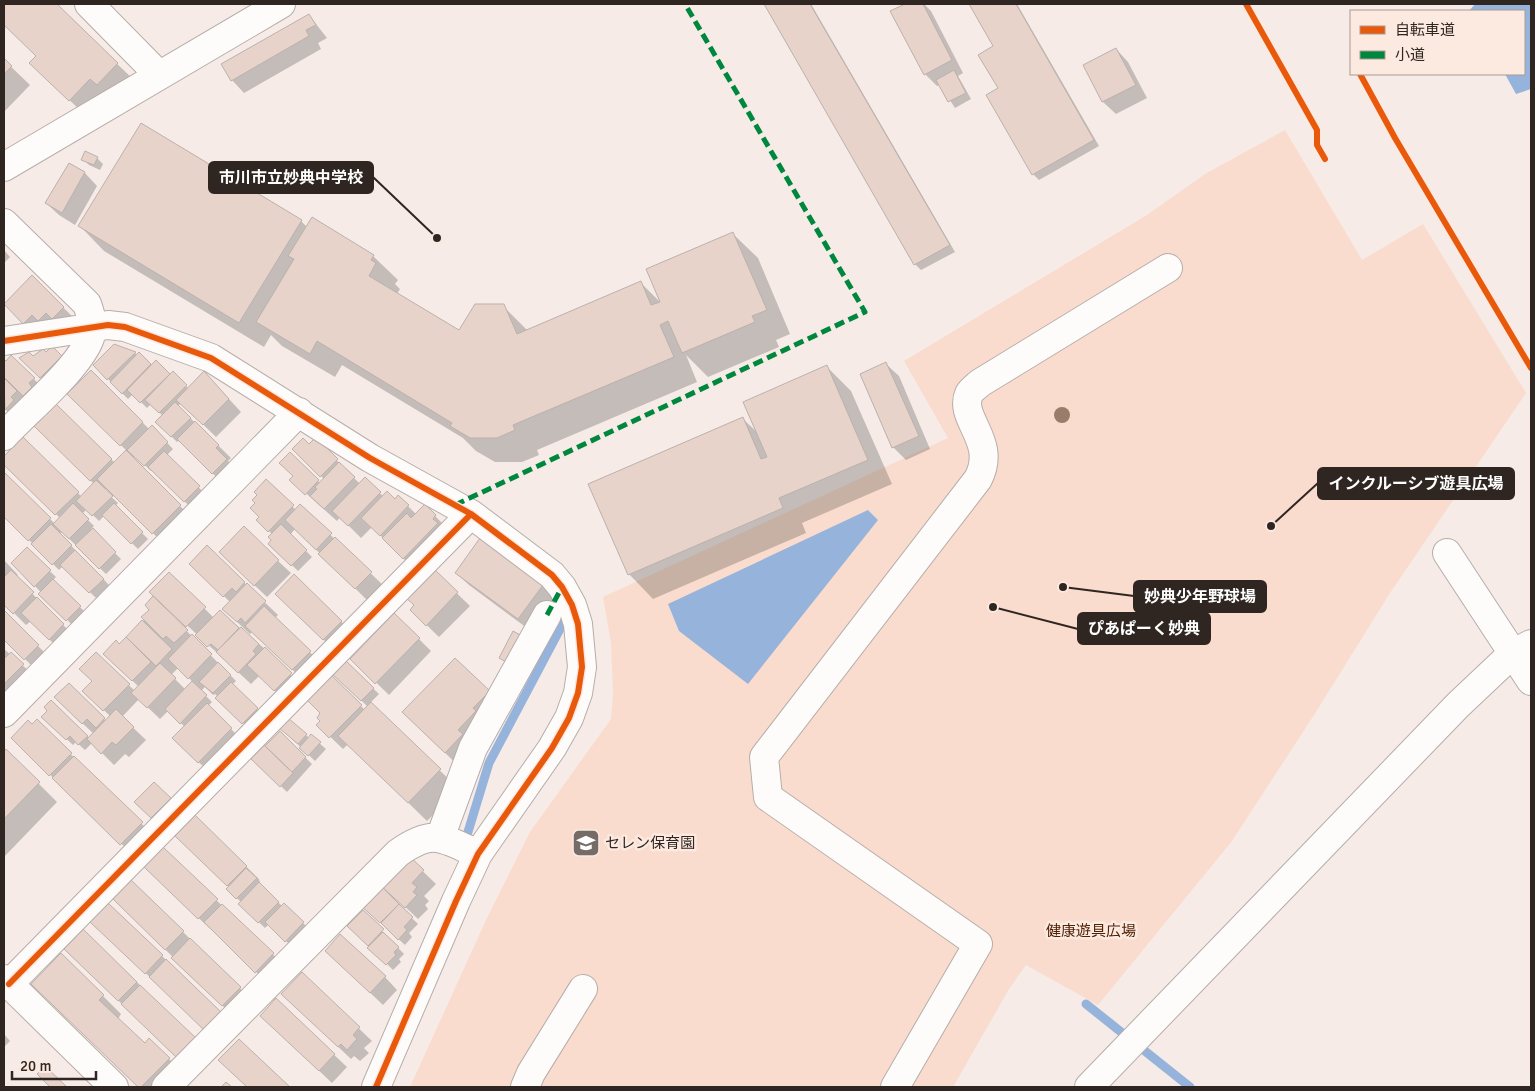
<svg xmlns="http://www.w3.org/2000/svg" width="1535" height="1091" viewBox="0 0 1535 1091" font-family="Signika,'Noto Sans JP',sans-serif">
	<rect width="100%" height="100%" fill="#f6ebe6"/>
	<!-- green -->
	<path fill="#f9dccd" d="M1285,130L1362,260L1423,224L1526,393L1390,593L1314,715L1232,841L1098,1005L1026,965L1009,989L953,1087H410L487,918L530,832L611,719L613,694L611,643L603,597L948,438L904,361L1147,215L1205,174Z"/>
	<!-- water -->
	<path fill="#96b4db" d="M1475,4H1531V89L1516,94L1505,74H1524V11H1469Z
		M868,510L878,520L748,684L679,631L668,604Z"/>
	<!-- shadow -->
	<path fill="#0003" fill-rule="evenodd" d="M4,4H55L136,82L89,119L50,81L37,56L4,24Z
		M765,4H811L955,252L921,270L915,264Z
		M908,4H924L931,11L963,73L958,76L971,99L955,108L940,85L937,86L925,74L892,12Z
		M970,4H1017L1099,146L1039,180L1033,174L987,96L1000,89L995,46Z
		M309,15L327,38L318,43L321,49L244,93L232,80Z
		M1116,49L1128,62L1147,98L1116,114L1103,102L1085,66Z
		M4,60L30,85L4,112Z
		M97,158L103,164L100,170L89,165L83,159Z
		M69,164L85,173L97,186L75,225L59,215L46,203Z
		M301,221L307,227L373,256L398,280L395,284L400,289L397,294L459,332L503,306L528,331L641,283L662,304L733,234L758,258L790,334L776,340L779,347L708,377L686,355L697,382L537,450L539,455L522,462H495L476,451L463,438L342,365L335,377L282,346L271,335L264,347L104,251L80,226Z
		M4,250L10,257L4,263Z
		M32,277L76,320L36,335L5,305Z
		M52,348L67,363L47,383L21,358L46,354Z
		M135,353L152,367L156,362L170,376L173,373L189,389L217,386L241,412L216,437L181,403L178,406L231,458L228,461L239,472L225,486L180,440L177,442L157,422L163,416L151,404L147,408L133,394L128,399L94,365Z
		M11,357L40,385L30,401L24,396L16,404L19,407L11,415L4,408V361L6,363Z
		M886,364L899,376L930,449L906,460L893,447Z
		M827,367L851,391L892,484L802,523L806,533L653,599L629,574L743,419L759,434Z
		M91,371L149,429L152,427L173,449L167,455L211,500L197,514L153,469L151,471L135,456L132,458L192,518L165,545L107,488L105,491L118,503L115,506L148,539L138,549L104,516L99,521L87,509L82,514L94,526L91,529L121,559L106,574L62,532L60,534L109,585L96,598L63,566L59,570L4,515V473L55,524L60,518L4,463V458L23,439L82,497L94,484L36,426L56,406L115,463L127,451L68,394Z
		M316,439L360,484L365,479L384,497L395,501L398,496L416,514L425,506L448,529L416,571L372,527L361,538L340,517L337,521L291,480L295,476L290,453L320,483L324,479L294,449L310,446Z
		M266,481L296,510L300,506L383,585L368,601L295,529L290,535L312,557L298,571L270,544L273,540L272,534L258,520L261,518L257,503Z
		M207,547L278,615L275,618L322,664L305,682L253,631L250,634L236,621L230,602L191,564Z
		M27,549L56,577L53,580L86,613L73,626L13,563Z
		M4,560L18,575L16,577L69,631L55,645L31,621L26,625L4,603Z
		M278,561L291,573L267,597L233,565Z
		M433,570L470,606L439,637L411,610Z
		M169,573L214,618L220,611L265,649L303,687L288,703L259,676L251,684L166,606L164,608L236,681L232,685L263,715L249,729L215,694L213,695L205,687L201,691L212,702L208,706L243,741L211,774L174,738L185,727L168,711L160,719L139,699L122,717L146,740L129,757L125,754L114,765L92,743L85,750L76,742L73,745L43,717L49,711L51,702L89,738L94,734L68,710L69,685L106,721L110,716L84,691L93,681L96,654L135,691L139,687L117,666L119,645L145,619L150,610L146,605ZM178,668L193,682L185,689L171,675Z
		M456,573L543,586L555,598L531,631L469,585Z
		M294,576L354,634L336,652L277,594Z
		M4,612L50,658L37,671L4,638Z
		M419,639L431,651L389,695L352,659Z
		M4,649L29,671L6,694L4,691Z
		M343,660L379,694L370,703L459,789L427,821L348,744L343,749L318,725L322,721L329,675L365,710L368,707L332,672Z
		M489,692L464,771L422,731Z
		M37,721L154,836L134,856L12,738Z
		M280,733L312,764L287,792L253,759Z
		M287,734L306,735L309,738L311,736L326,749L315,761Z
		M6,751L57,802L4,857V754Z
		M154,783L176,805L158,823L136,802Z
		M195,817L259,879L261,886L282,906L284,904L309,929L292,947L269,924L265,928L240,904L241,902L227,889L229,887L189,848Z
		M163,849L286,967L269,984L158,880Z
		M409,858L436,884L424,896L429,901L425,905L428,909L418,919L396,898Z
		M381,888L418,924L409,933L412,937L405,945L369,912Z
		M363,911L404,954L399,959L401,962L393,970L349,926Z
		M127,912L183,932L252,1000L235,1018Z
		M105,934L162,956L233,1026L158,985Z
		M66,949L137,982L149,995L131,1013Z
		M339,963L385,977L397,990L383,1005Z
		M302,974L372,1041L364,1048L369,1053L360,1061L354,1056L351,1059L295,1006Z
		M103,996L121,1014L118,1019L145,1045L169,1059L188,1078L178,1087H139L51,1003Z
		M276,1000L347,1067L332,1083L274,1028Z
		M4,1034L10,1041L4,1047Z"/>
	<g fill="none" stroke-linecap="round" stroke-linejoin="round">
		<!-- stream -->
		<path stroke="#96b4db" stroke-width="9" d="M464,845L489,763L568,614
			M1086,1004L1190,1087"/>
	</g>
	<!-- building -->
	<path fill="#e7d3ca" stroke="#bbb1ad" d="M4,4H57L118,63L97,85L90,79L69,101L29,63L36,56L4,25Z
		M764,4H810L950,245L914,265Z
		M905,4H923L952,60L924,75L890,11Z
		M969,4H1016L1094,140L1032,175L986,95L998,88L978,55L993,46Z
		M309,14L316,25L306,30L309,36L231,81L221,64Z
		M1116,48L1136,85L1102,102L1083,65Z
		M4,58L12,66L4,74Z
		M954,70L966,93L948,102L936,80Z
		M141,123L302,220L239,323L78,226Z
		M85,151L98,157L94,165L81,160Z
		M69,163L85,172L62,213L45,203Z
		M312,217L374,255L371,260L376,263L369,276L459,330L475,304H504L517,334L641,281L651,305L660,302L646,269L733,232L767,310L752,316L755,322L682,353L668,321L660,325L674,357L513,425L515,430L497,438H470L450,426L452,423L317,341L310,354L256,322L294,259L288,256Z
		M32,275L64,307L52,319L46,313L38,321L32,315L23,324L4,304Z
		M114,344L136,352L107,380L93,365Z
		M52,346L62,356L40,378L19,358L29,352L33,356L43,349L46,352Z
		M139,352L151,364L122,394L110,382Z
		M11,355L35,378L29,383L32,387L23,396L4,377V359L6,361Z
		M156,360L170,374L140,403L127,390Z
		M886,362L919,436L892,448L860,374Z
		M827,365L868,460L779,498L783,508L628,575L588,484L743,417L761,459L767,457L743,402Z
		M91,370L143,422L120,446L67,394Z
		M173,371L187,385L159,413L145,400Z
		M204,371L229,399L203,425L176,400Z
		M4,378L17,391L11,397L14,400L5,410Z
		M175,402L191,418L171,437L155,422Z
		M56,404L112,459L90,481L34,426Z
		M195,421L219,445L216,448L227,459L212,474L177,439Z
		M152,425L168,442L144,466L127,450Z
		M23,437L79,492L55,515L4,465V456Z
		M316,437L338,459L320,477L292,449L303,438L309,444Z
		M126,450L181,505L152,534L97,479Z
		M164,451L200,486L184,502L148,467Z
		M290,452L319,480L305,495L289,480L293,476L279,463Z
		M339,462L355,477L324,509L310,496L317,489L315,487Z
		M4,472L51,518L28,541L4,517Z
		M365,477L381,492L348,526L332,511Z
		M266,479L294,505L268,532L256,520L259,517L250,508L255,503L252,500L257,495L254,492Z
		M96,480L113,496L92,516L76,501Z
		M387,491L395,499L398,495L409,505L380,536L361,518Z
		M73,503L89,519L69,539L53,524Z
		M114,503L143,532L131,544L102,515Z
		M300,504L332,533L316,550L285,520Z
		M425,504L436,515L433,519L438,523L403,559L382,538L407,513L411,518Z
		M51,524L72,545L52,565L31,544Z
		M281,524L307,550L291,566L268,544L271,540L268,537Z
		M244,526L279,560L254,586L219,552Z
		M93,528L116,552L99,569L75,545Z
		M335,537L372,572L355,589L318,554Z
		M480,538L543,585L518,619L455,573Z
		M207,545L245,582L236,592L232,588L223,597L189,564Z
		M27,547L51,570L34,587L11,563Z
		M75,550L104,579L89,593L60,565Z
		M433,568L458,592L426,626L410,610L414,605L405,597Z
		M11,570L34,592L13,614L4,605V577Z
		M169,572L206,607L186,627L149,592Z
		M294,574L342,621L323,640L275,594Z
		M53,579L81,606L66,621L38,594Z
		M247,583L266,601L245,623L241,618L237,622L222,609Z
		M153,596L188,630L174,643L166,636L163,639L141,617L149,610L145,605Z
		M37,597L64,624L49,640L21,613Z
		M264,606L311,651L292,670L245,626Z
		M4,610L39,645L24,660L4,640Z
		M220,610L239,628L218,650L211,644L207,647L195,635Z
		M394,613L420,638L375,684L350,659Z
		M142,620L172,649L156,666L126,637Z
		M241,627L259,644L253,651L256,654L238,673L216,652Z
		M513,631L522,636L508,663L499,658Z
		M192,634L212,654L188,679L168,659Z
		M126,637L151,662L132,681L103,654L116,640L119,644Z
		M265,647L292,673L274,691L247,665Z
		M11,652L24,664L4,684V659Z
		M96,652L130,684L103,711L82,691L92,681L79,669Z
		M343,658L374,688L361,701L330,672Z
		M455,658L490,691L473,708L476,711L458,730L463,734L445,753L402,712Z
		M218,662L231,675L213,693L199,682Z
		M160,663L176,678L147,708L131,693Z
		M329,673L362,705L329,738L316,725L320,721L317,718L320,713L305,698Z
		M192,681L207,695L180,724L165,709Z
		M231,682L258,708L242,724L215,698Z
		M69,683L105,718L96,728L87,719L82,724L54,697Z
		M51,700L88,736L78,745L70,736L66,740L41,717L47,711L44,707Z
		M371,702L441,769L408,803L338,736Z
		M207,703L232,728L198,763L172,738Z
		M116,709L134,727L116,745L112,742L101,754L87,739Z
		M288,718L307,734L298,744L279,728Z
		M37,719L72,753L49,776L11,738L28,720L32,724Z
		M280,731L306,757L292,772L265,746Z
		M311,734L321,742L308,756L299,748Z
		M264,745L293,773L280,787L251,759Z
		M6,749L40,782L4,819V752Z
		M74,756L143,822L120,845L52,778Z
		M154,782L171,798L151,818L134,802Z
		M195,815L247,866L227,886L175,836Z
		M163,847L218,899L198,919L144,867Z
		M409,856L424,870L412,883L417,887L413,892L417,895L405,908L381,886Z
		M246,868L257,878L236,899L226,889Z
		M131,880L184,931L165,950L113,899Z
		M259,882L279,902L258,923L238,904Z
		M381,886L399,904L380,923L361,906Z
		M108,903L163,955L145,974L90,922Z
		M284,903L304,922L285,942L265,922Z
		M222,904L274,953L255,973L204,922Z
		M399,904L413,917L404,927L407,930L398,940L381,923Z
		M363,910L384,929L368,946L347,926Z
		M83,929L137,982L118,1001L64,949Z
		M383,932L399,947L394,952L396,955L386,965L367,948Z
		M340,934L386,976L370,993L325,951Z
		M190,938L241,987L222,1006L171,958Z
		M61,953L104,995L99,1000L145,1043L149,1038L170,1058L141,1087H138L31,984Z
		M166,959L221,1012L204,1030L149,977Z
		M302,972L360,1027L353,1035L357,1039L347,1050L341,1044L338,1047L281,994Z
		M140,985L196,1038L177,1058L121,1004Z
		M276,998L335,1054L319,1071L260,1016Z
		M239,1039L290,1087H247L218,1060Z
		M45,1066L67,1087H50L37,1074Z
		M226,1082L232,1087H221Z"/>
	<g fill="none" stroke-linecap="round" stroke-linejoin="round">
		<!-- minor casing -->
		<g stroke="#b6ada9" stroke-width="30">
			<path id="minor" d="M89,4L159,75
				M4,167L281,4
				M4,223L87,304C91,315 94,326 90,338C79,368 27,411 4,436
				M4,341L108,325L125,327L211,358L370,458L471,514L552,575L562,587L572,605L578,624L582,667L578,693L569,718L552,748L478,854L456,901L376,1087
				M1447,553L1531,681
				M4,713L299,412
				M440,838L473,748L547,615
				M4,979L114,1087
				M9,984L471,514
				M166,1087L398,853C434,828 441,838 478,854
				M525,1087L531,1073L583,989
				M895,1087L978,944L768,797L764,757L978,479C998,441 958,419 969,394C971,390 977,386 980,383L1168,268
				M1089,1087L1458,705L1512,654L1531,644"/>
		</g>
		<!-- minor -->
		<use href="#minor" stroke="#fefcfb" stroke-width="28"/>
		<!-- quiet -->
		<path stroke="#00873e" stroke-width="5" stroke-dasharray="10 5" stroke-linecap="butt" d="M455,505L865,312L685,4
			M547,615L562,587"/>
		<!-- cycleway casing -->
		<g stroke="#fce9e0" stroke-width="9">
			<path id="cycleway" d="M1246,4L1317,130V145L1325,159
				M1360,74L1395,138L1531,368
				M4,341L108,325L125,327L211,358L370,458L471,514L552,575L562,587L572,605L578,624L582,667L578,693L569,718L552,748L478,854L456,901L376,1087
				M9,984L471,514"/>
		</g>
		<!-- cycleway -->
		<use href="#cycleway" stroke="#e8590c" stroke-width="6"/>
	</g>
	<!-- trees -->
	<circle fill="#9b7c6b" cx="1062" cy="415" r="8"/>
	<!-- icons -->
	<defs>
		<g id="school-square" transform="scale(1.4375)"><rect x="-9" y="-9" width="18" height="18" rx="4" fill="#756b67" stroke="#fce9e0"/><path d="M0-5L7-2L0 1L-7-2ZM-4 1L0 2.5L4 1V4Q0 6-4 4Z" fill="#fff"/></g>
	</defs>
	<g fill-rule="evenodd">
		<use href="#school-square" x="586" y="843"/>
	</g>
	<g text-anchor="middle" stroke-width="5" stroke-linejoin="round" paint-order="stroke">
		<!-- poi labels -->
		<g font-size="15" fill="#2f2622" stroke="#fce9e0" text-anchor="start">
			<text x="605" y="848">セレン保育園</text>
		</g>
		<!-- park labels -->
		<g font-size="15" fill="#502206" stroke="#fce9e0">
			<text x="1091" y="936">健康遊具広場</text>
		</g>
	</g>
	<!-- callouts -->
	<path fill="none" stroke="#2f2622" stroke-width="2" d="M437 238L373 177M1271 526L1318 483M1063 587L1134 596M993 607L1078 629"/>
	<g fill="#2f2622" stroke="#fce9e0" stroke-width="2">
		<circle cx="437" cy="238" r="5"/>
		<circle cx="1271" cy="526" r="5"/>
		<circle cx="1063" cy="587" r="5"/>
		<circle cx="993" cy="607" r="5"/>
	</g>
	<g fill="#2f2622" stroke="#2f2622" stroke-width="2">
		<rect x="209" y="162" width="164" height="31" rx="5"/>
		<rect x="1318" y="468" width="196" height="31" rx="5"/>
		<rect x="1134" y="581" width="132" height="31" rx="5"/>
		<rect x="1078" y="613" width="132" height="31" rx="5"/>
	</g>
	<g font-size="16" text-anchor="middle" font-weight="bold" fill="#fff">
		<text x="291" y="183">市川市立妙典中学校</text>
		<text x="1416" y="489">インクルーシブ遊具広場</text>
		<text x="1200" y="602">妙典少年野球場</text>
		<text x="1144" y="634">ぴあぱーく妙典</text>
	</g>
	<!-- border -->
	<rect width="1535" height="1091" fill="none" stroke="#2f2622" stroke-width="10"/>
	<!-- legend -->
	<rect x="1350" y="10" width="175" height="65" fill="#fce9e0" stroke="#aa9b94"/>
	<rect x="1360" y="26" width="25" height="8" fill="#e8590c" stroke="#aa9b94"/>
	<text x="1395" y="35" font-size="15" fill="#2f2622">自転車道</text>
	<rect x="1360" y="51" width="25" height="8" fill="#00873e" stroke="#aa9b94"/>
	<text x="1395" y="60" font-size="15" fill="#2f2622">小道</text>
	<!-- scale -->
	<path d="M12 1071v8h84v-8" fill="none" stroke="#2f2622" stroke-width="2.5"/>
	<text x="20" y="1071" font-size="15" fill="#2f2622" stroke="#fce9e0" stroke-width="4" paint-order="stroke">20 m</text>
</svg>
